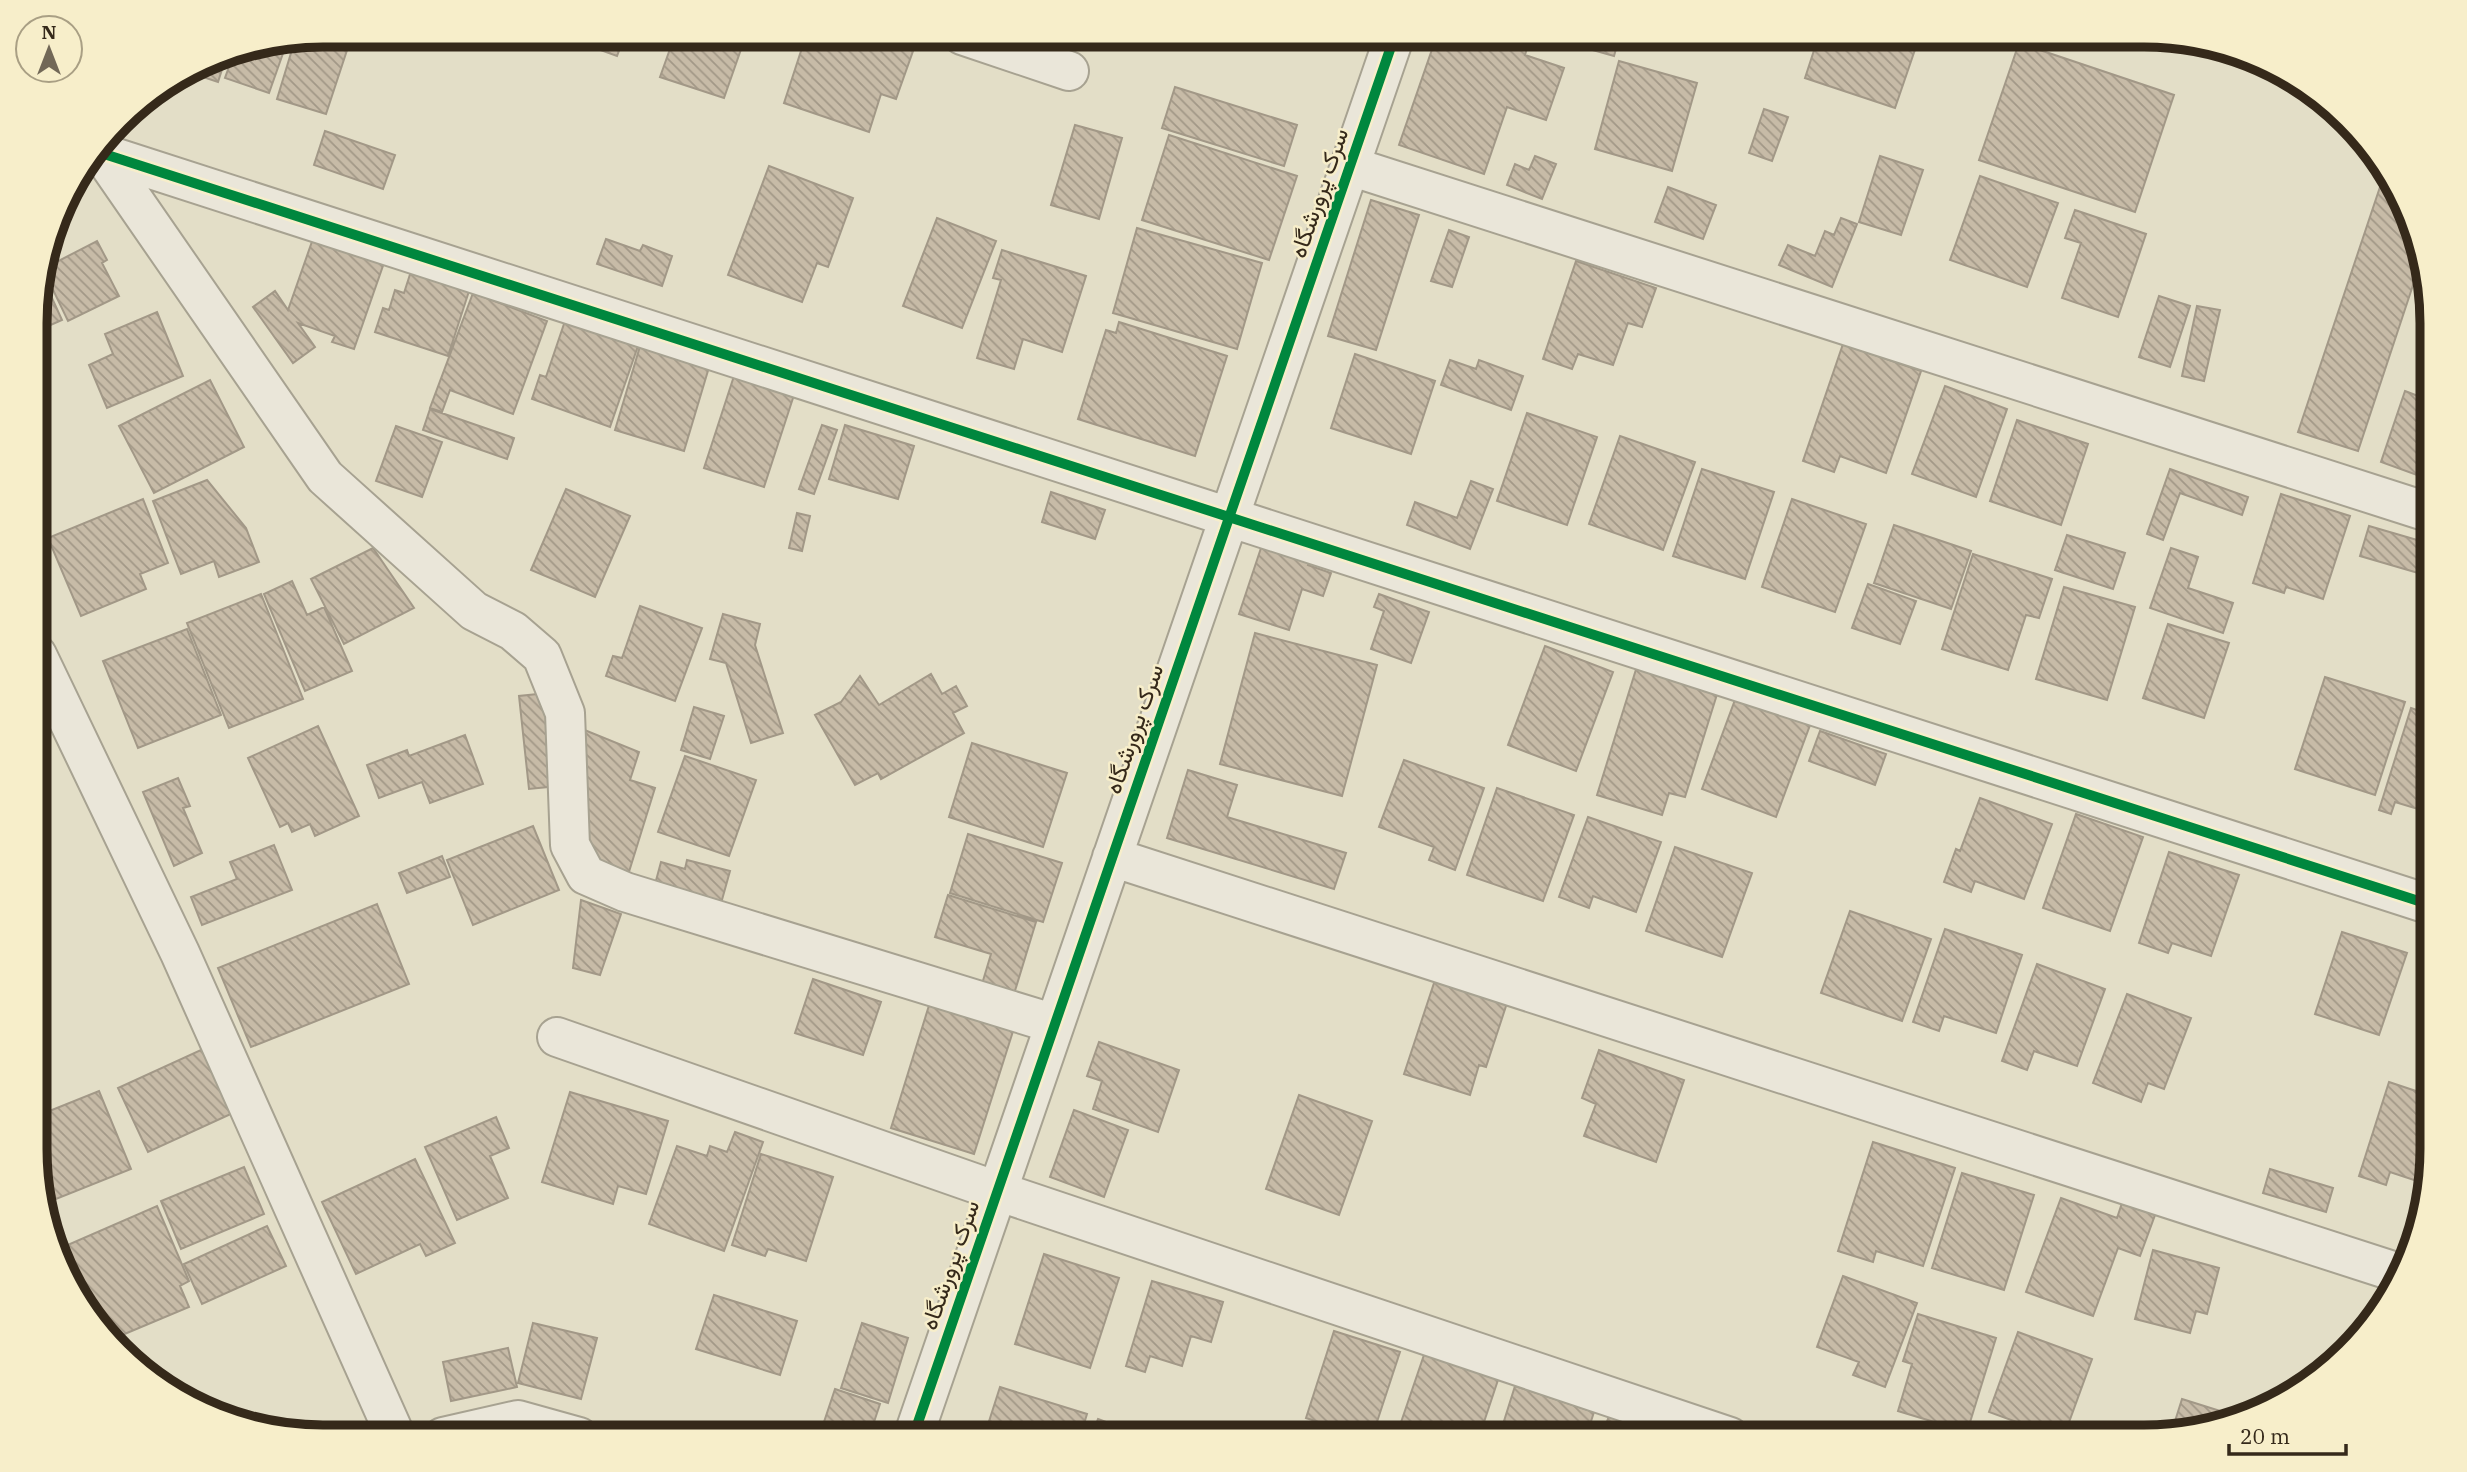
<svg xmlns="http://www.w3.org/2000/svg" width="2467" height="1472" viewBox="0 0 2467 1472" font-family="'IBM Plex Serif',Vazirmatn,serif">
	<defs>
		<pattern id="building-back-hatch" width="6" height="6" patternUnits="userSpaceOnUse" patternTransform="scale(1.75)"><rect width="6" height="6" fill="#c7bba7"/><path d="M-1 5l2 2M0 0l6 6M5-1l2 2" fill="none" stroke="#a29887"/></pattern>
	</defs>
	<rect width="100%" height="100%" fill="#e3dec7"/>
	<!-- building -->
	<path fill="url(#building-back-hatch)" stroke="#a29887" stroke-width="2" d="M323,35H352L326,114L277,99L295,40Z
		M559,35H625L617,56Z
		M675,35H746L724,98L660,77Z
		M811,35H868L913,51L896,99L881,94L869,132L784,103L802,48L806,49Z
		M1437,35H1523L1530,38L1525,55L1564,68L1546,120L1507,107L1484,174L1399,145Z
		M1586,35H1620L1614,56L1582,47Z
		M1819,35H1920L1895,108L1805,78Z
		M287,42L269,93L225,78L234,53Z
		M2019,43L2174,95L2135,212L1979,160Z
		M227,54L218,82L188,72L213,57Z
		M1619,61L1697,83L1672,171L1595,149Z
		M1175,87L1297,125L1284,166L1162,128Z
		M1764,109L1788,117L1772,161L1749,153Z
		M1075,125L1122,138L1099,219L1051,205Z
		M325,131L395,155L383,189L314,165Z
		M1169,135L1297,176L1269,260L1142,220Z
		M1535,156L1556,164L1542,199L1507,185L1515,164L1529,170Z
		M1880,156L1923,170L1901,235L1859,222Z
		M769,166L853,198L828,267L817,263L802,302L728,275Z
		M2386,169L2417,231L2422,258L2358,451L2298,432Z
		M1980,176L2058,203L2027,287L1950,260Z
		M1668,187L1716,205L1703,239L1655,222Z
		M1371,200L1419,215L1376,350L1328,336Z
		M2075,210L2146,234L2118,317L2062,298L2081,243L2065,238Z
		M937,218L996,241L962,328L903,306Z
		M1841,218L1857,224L1832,287L1779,265L1788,245L1815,256L1825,231L1834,235Z
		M1137,228L1262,263L1237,349L1113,313Z
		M1449,230L1469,237L1452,287L1431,281Z
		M315,233L386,257L354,349L332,342L335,336L298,323L315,347L293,363L253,307L275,291L288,310Z
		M606,239L640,251L643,245L672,256L662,286L597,264Z
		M97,241L107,260L102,263L119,296L68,321L43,269Z
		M1002,250L1086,276L1062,352L1023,339L1014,369L977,358L1001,280L993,278Z
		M1576,261L1656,288L1642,327L1628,323L1613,365L1578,354L1572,369L1543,359Z
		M413,265L471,285L448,356L375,332L383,308L389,310L395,290L404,293Z
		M41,274L62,320L37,331V286Z
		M473,293L547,321L513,414L450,390L442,412L430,408Z
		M2159,296L2190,306L2170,367L2139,357Z
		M2197,306L2220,310L2204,381L2182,376Z
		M157,312L183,376L107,408L89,365L113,354L105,334Z
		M566,318L639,343L610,427L532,399L540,375L546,377Z
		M1119,322L1227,356L1195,456L1078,419L1106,330L1116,333Z
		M641,343L710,364L684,451L615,430Z
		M1843,344L1921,371L1886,473L1840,456L1834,472L1803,461Z
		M1355,354L1435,381L1411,454L1331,428Z
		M1450,360L1476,369L1479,360L1523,376L1511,410L1441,385Z
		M734,376L794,395L764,487L704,468Z
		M210,380L244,447L154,493L119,426Z
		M1945,386L2007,409L1976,497L1912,474Z
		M2405,391L2431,401V480L2381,462Z
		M430,409L514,438L507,459L423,430Z
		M1527,413L1597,437L1567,525L1497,501Z
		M2017,420L2088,444L2061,525L1990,501Z
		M822,425L837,430L814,494L799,489Z
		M845,425L914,446L898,499L829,479Z
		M396,426L442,442L422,497L376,481Z
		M1620,436L1695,462L1663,550L1589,524Z
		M1702,469L1774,492L1745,579L1673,556Z
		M2170,469L2248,497L2242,515L2180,493L2163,540L2147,534Z
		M207,480L246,528L259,562L219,577L214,561L181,574L153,501Z
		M1471,481L1493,489L1470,549L1407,525L1415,502L1457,518Z
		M566,489L630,516L595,597L531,570Z
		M1051,492L1105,510L1095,539L1042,522Z
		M2281,494L2350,516L2323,599L2286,587L2284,593L2253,583Z
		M143,499L168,563L140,574L146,589L81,616L48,538Z
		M1792,499L1866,524L1835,612L1762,587Z
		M797,513L810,516L802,551L789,548Z
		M1894,525L1971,551L1951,609L1874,583Z
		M2369,526L2431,544V554L2425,575L2360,556Z
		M2067,535L2125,553L2113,589L2055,570Z
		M1263,542L1310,558L1308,565L1331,573L1323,596L1302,589L1289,630L1239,614Z
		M373,548L414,608L344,644L311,579Z
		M2171,548L2198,557L2188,588L2233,603L2223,633L2150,608Z
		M1973,554L2052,579L2039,618L2026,615L2008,670L1942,649Z
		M292,581L307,615L324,607L352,671L305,691L264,594Z
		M1868,584L1916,601L1900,644L1852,628Z
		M2064,587L2135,607L2107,700L2036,679Z
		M261,594L303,699L229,728L187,623Z
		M1379,594L1429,612L1411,663L1371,649L1384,611L1374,607Z
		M640,606L702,628L675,701L606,676L613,656L622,658Z
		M723,614L760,624L755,645L783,733L751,743L726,663L710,659Z
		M2168,624L2229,643L2204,718L2143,698Z
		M187,629L221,715L138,748L103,661Z
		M1255,633L1377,665L1342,796L1220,764Z
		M1545,646L1613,672L1576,771L1508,745Z
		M1638,663L1719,688L1685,797L1669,793L1662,815L1597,795Z
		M931,674L942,694L956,686L967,706L953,713L964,733L881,779L878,773L855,785L815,715L841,702L860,676L879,705Z
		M2325,677L2405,702L2375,795L2295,769Z
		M1739,689L1813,717L1776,817L1702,789Z
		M547,693L558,786L529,789L519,696Z
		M694,707L724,716L710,759L681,750Z
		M2411,708L2431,715V813L2395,802L2391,814L2379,810Z
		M318,726L359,816L315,836L310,824L292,832L288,823L280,827L248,758Z
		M582,729L639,752L630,780L655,788L628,875L590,864Z
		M1820,731L1886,754L1875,785L1809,761Z
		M465,735L483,784L430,803L422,782L379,798L367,765L407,750L409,756Z
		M972,743L1067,773L1043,847L949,817Z
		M685,756L756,780L729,856L658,832Z
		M1404,760L1484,788L1455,870L1429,860L1434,847L1379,827Z
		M1188,770L1237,785L1227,817L1346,853L1334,889L1167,838Z
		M178,778L190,806L183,808L202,853L174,866L143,792Z
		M1497,788L1574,815L1543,901L1467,875Z
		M1980,798L2052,824L2024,899L1975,881L1971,892L1944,882L1956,849L1960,851Z
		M2076,814L2143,837L2110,931L2043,908Z
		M1588,817L1661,842L1636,912L1593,896L1589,908L1559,897Z
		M533,826L559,890L473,925L447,860Z
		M968,834L1062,863L1043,922L950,893Z
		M274,845L292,890L202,925L191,897L237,879L230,862Z
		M1675,847L1752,873L1722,957L1646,931Z
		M2169,852L2239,875L2211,956L2172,943L2168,953L2139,943Z
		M442,856L450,877L407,893L399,873Z
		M687,860L730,871L720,907L654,888L661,862L685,869Z
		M948,895L1036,922L1014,994L982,984L991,954L935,937Z
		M581,900L621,914L600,975L573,968Z
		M377,904L409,984L251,1047L218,968Z
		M1850,911L1931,939L1902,1021L1821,993Z
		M1945,929L2022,955L1996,1033L1944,1016L1939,1031L1913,1022Z
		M2342,932L2407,953L2379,1035L2315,1014Z
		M2037,964L2105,989L2077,1066L2034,1051L2027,1070L2002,1061Z
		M1436,977L1508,1000L1486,1067L1479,1065L1470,1095L1404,1074Z
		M813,979L881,1002L863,1055L795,1033Z
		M2127,994L2191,1018L2164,1089L2148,1083L2141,1102L2093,1083Z
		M931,999L1015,1025L974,1154L891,1128Z
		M1099,1042L1179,1070L1158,1132L1093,1109L1102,1081L1087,1076Z
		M203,1049L233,1113L148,1152L118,1088Z
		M1599,1050L1684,1080L1656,1162L1584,1136L1596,1104L1582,1098Z
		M2389,1082L2431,1096V1167L2426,1184L2390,1172L2386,1185L2359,1176Z
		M99,1091L131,1169L56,1199L37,1154V1116Z
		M570,1092L668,1121L646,1194L618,1186L613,1204L542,1182Z
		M1299,1095L1372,1121L1339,1215L1266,1189Z
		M1074,1110L1128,1130L1104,1197L1050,1177Z
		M496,1117L509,1148L490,1156L508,1198L457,1220L425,1147Z
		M735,1132L763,1142L724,1251L649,1224L677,1146L707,1156L710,1146L727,1152Z
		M1873,1142L1955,1168L1923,1266L1876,1251L1873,1262L1838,1251Z
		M761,1154L833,1177L806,1261L768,1249L765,1256L732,1245Z
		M415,1159L455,1243L426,1256L420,1244L356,1274L322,1202Z
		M244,1167L264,1214L181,1249L161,1201Z
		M2270,1169L2333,1188L2326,1212L2263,1193Z
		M1962,1173L2034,1195L2004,1290L1932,1268Z
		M2061,1198L2117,1218L2122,1203L2155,1215L2140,1256L2118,1248L2093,1316L2026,1292Z
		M157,1206L189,1281L180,1286L189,1307L115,1338L95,1320L63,1247Z
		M267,1226L286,1266L202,1304L184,1264Z
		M2153,1250L2219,1268L2207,1314L2196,1311L2190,1333L2135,1319Z
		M1044,1254L1119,1278L1090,1368L1015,1344Z
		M1843,1276L1917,1303L1885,1387L1853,1375L1859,1362L1817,1347Z
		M1152,1281L1223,1302L1211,1342L1191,1336L1182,1366L1150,1356L1145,1372L1126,1366Z
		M714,1295L797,1321L780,1375L696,1349Z
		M1918,1314L1996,1338L1967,1432L1898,1411L1912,1364L1903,1361Z
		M533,1323L597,1338L581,1399L518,1383Z
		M862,1323L908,1338L888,1403L841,1388Z
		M1334,1331L1400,1352L1372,1437H1366L1306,1418Z
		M2018,1332L2092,1359L2064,1436H2055L1989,1412Z
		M508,1348L517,1387L451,1401L443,1362Z
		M1425,1352L1499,1377L1479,1437H1396Z
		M1515,1386L1594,1412L1586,1437H1499Z
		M1000,1387L1087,1414L1080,1437H984Z
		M835,1389L880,1404L869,1437H819Z
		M2182,1399L2233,1415L2171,1434Z
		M1611,1411L1676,1437H1601Z
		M1098,1419L1146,1437H1091Z"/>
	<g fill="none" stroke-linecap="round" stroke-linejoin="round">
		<!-- minor casing -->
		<g stroke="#a7a291" stroke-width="42">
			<path id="minor" d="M962,35L1069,71
				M98,152L2431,905
				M101,153L325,477L474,611L513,631L542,656L565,713L570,845L586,875L625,892L1055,1024
				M1350,166L2431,513
				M37,655L180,953L396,1437
				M1112,857L2399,1273
				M557,1037L997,1191L1730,1437
				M443,1437L518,1420L579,1437
				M913,1437L1395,35"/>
		</g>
		<!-- minor -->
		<use href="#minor" stroke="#eae6d9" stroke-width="38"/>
		<!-- cycleway casing -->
		<g stroke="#f7eeca" stroke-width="15">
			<path id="cycleway" d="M98,152L2431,905
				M913,1437L1395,35"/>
		</g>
		<!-- cycleway -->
		<use href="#cycleway" stroke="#00873e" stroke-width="10"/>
	</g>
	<g text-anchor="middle" stroke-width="5" stroke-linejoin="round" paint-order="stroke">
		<!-- street labels -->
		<g font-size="24" fill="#35291a" stroke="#f7eeca">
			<text transform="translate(1319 193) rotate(-71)" y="8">سرک پرورشگاه</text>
			<text transform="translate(1134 729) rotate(-71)" y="8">سرک پرورشگاه</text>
			<text transform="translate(950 1265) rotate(-71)" y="8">سرک پرورشگاه</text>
		</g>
	</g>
	<!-- crop -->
	<path d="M0 0H2467V1472H0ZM323 47H2144A276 276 0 0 1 2420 323V1149A276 276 0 0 1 2144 1425H323A276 276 0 0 1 47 1149V323A276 276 0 0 1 323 47Z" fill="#f7eeca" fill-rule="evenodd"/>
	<path fill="none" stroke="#35291a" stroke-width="9" d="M323 47H2144A276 276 0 0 1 2420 323V1149A276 276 0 0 1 2144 1425H323A276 276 0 0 1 47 1149V323A276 276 0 0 1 323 47Z"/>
	<!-- north arrow -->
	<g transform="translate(49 49)"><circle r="33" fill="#f7eeca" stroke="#a99f84" stroke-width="2"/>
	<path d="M0-5L12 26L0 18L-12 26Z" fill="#726857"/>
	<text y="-10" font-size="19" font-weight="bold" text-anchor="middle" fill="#35291a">N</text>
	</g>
	<!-- scale -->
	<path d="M2229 1444v10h117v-10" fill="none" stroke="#35291a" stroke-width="3.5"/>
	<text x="2240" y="1444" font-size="21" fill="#35291a" stroke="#f7eeca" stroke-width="5" paint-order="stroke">20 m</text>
</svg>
